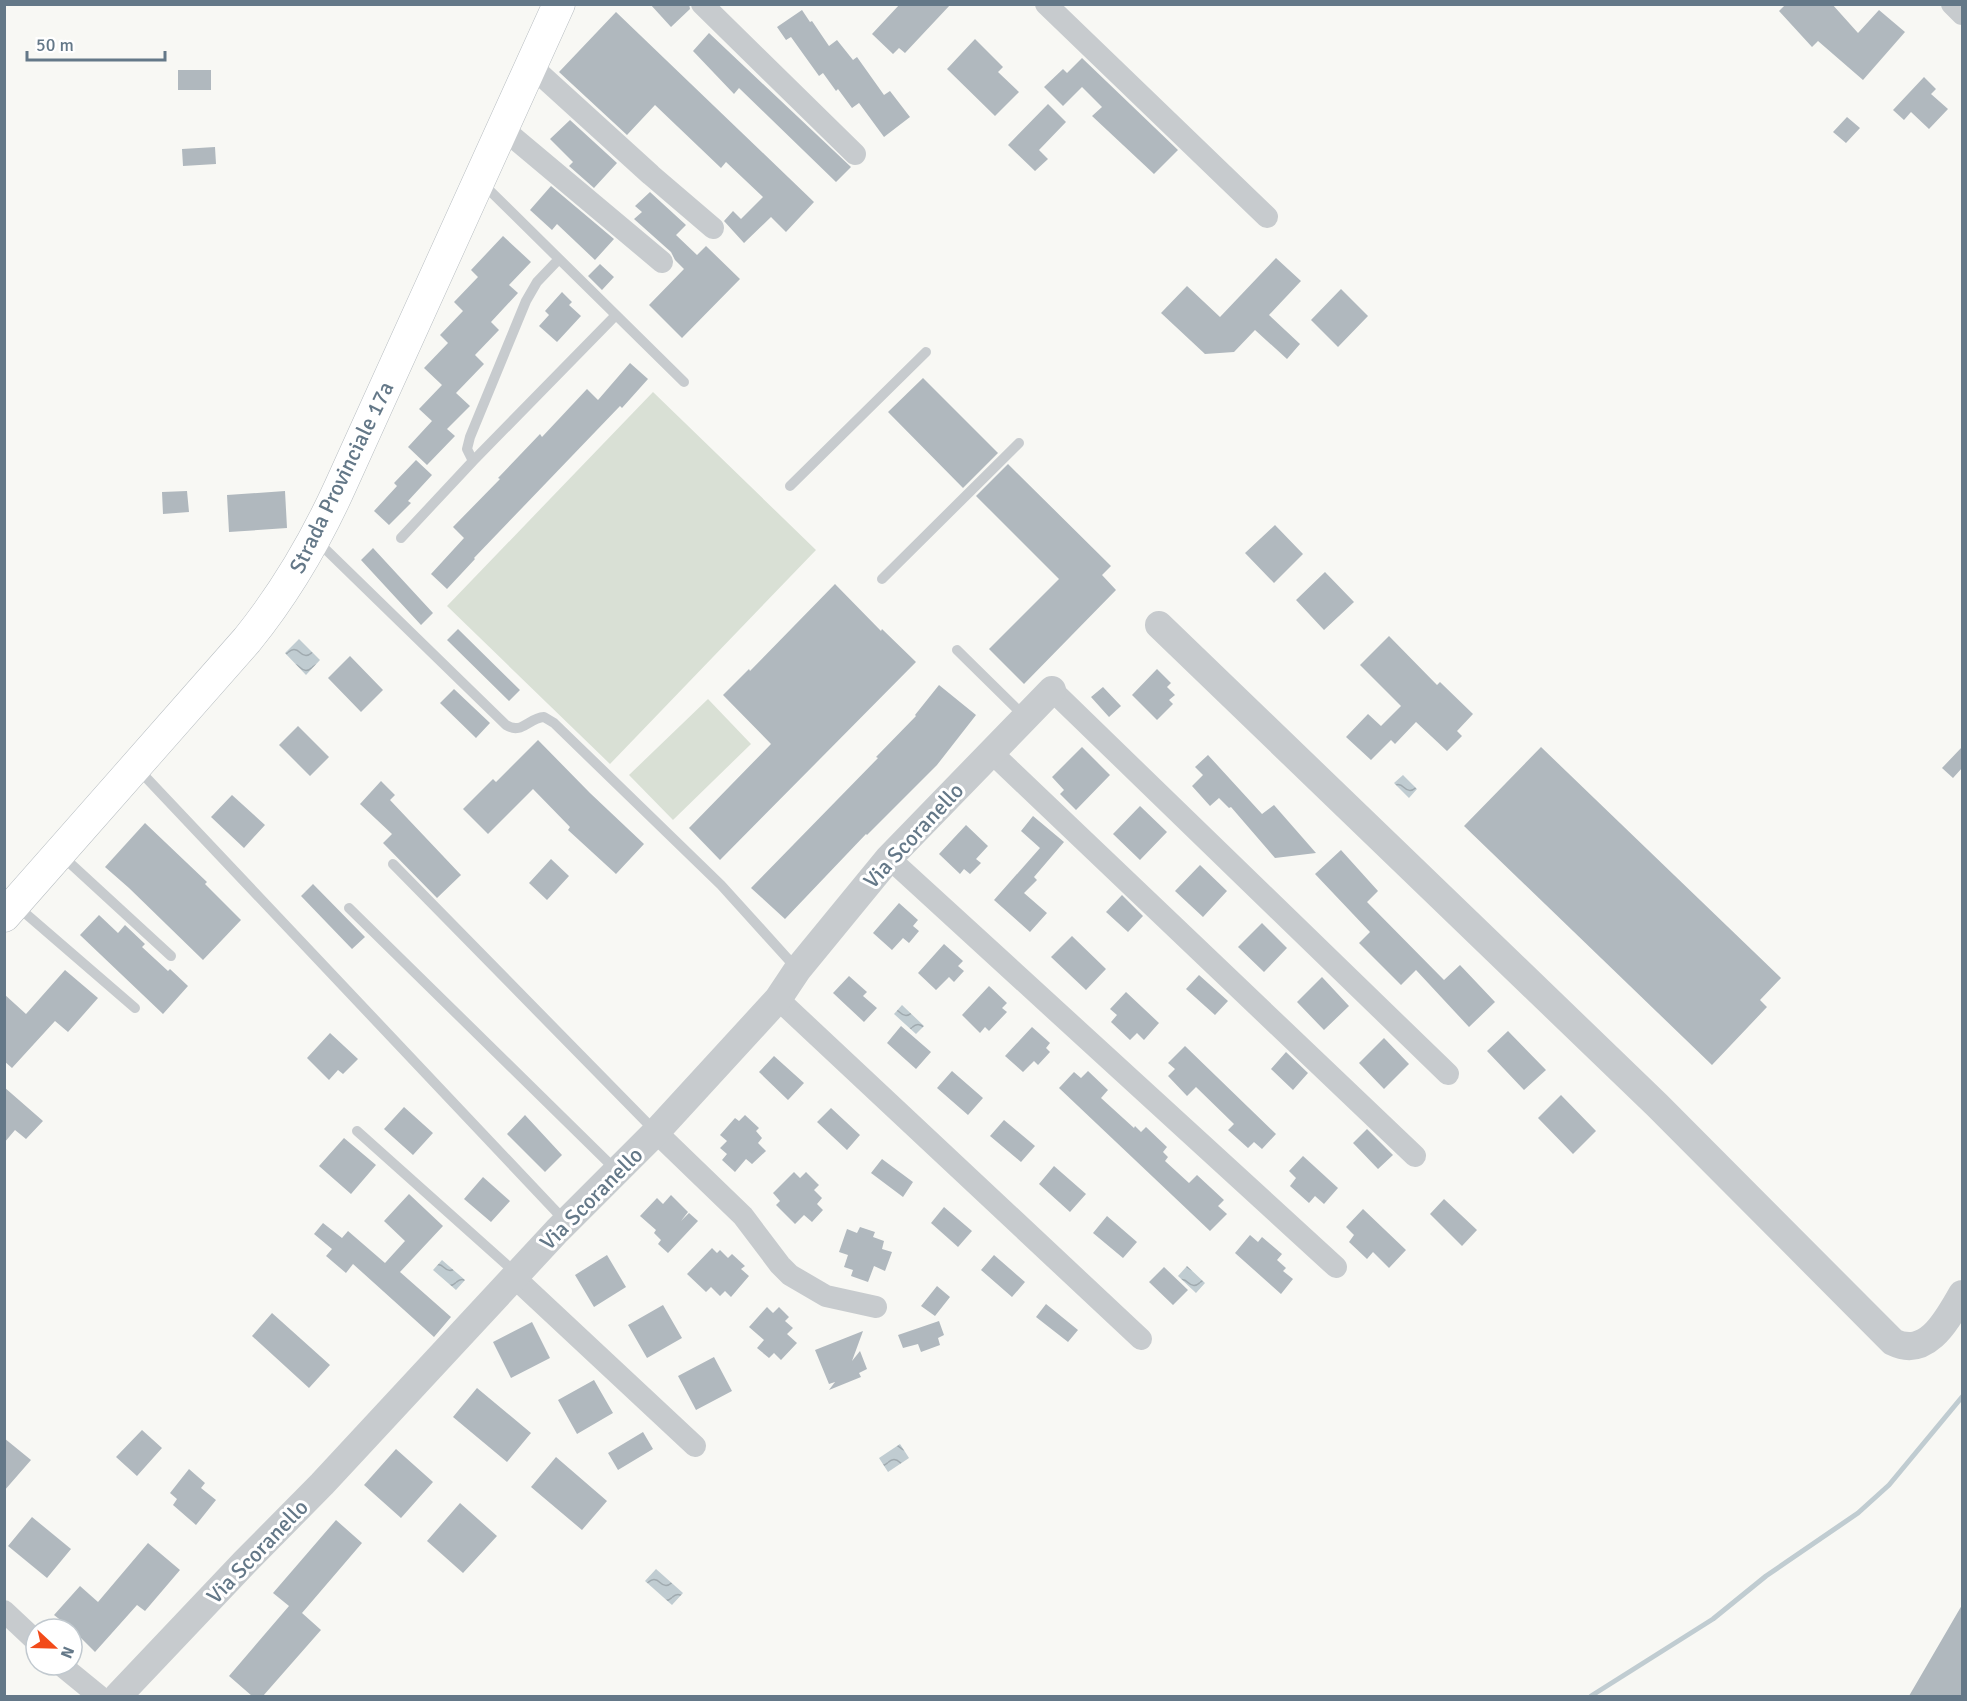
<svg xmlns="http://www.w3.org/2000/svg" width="1967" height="1701" viewBox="0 0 1967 1701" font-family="Signika,sans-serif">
	<defs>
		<pattern id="water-waves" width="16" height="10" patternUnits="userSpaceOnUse" patternTransform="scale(1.5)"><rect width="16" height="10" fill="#c0ccd1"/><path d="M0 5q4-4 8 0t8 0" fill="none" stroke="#a0aaaf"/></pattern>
	</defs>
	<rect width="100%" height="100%" fill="#f8f8f4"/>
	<!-- grass -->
	<path fill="#d9e0d5" d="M653,392L816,550L610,764L447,606Z
		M708,699L751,744L673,820L629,775Z"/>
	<!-- water -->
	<path fill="url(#water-waves)" d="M299,639L320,660L306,675L285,653Z
		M1403,775L1417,789L1409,798L1394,783Z
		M902,1005L924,1026L916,1034L894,1014Z
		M442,1260L465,1280L456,1290L433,1270Z
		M1187,1266L1205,1283L1196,1293L1178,1276Z
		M900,1444L909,1458L888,1472L879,1458Z
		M656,1569L683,1593L672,1605L645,1581Z"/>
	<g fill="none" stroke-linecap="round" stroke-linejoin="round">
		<!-- stream -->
		<path stroke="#c0ccd1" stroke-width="5" d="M1591,1696L1713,1619L1766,1576L1858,1513L1889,1485L1962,1397"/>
	</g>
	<!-- building -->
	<path fill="#b0b8be" d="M650,4H689L690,9L671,27Z
		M900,4H951L905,53L899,48L893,54L872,34Z
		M1786,4H1832L1858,33L1879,10L1905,32L1863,80L1818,41L1812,47L1779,11Z
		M802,10L810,22L812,21L829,46L837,40L853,60L857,57L884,95L890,91L910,117L884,137L859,103L852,108L838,89L836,91L823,73L819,76L791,37L786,40L777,27Z
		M616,12L814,202L786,232L771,217L744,243L724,221L733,211L741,219L763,197L726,162L721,168L655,105L627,135L559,72Z
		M709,33L851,167L836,182L739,88L734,94L693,51Z
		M975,39L1003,67L998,72L1019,92L995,116L947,69Z
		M1082,58L1178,150L1154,174L1092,116L1102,107L1082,87L1063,106L1044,87L1063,69L1067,73Z
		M178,70H211V90H178Z
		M1924,77L1936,89L1931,94L1948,109L1929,129L1911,112L1904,120L1893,110Z
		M1048,104L1066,122L1039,150L1048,159L1035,171L1008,145Z
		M1847,117L1860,128L1846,143L1833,132Z
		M570,120L617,163L594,188L569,166L573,162L550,139Z
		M215,147L216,164L183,166L182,149Z
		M551,186L614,239L595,260L557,224L552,230L530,210Z
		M650,192L686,225L676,235L697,255L706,246L740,279L682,338L649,305L684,269L675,260L671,252L634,219L642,212L635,206Z
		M503,236L531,262L509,285L518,293L491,322L499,330L475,355L484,364L456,393L470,406L447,429L455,436L427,465L408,447L432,421L419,409L442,385L424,368L448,343L440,335L463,311L454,302L478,277L471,270Z
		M1276,258L1301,281L1269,315L1300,344L1287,359L1255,330L1234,352L1205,354L1161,313L1187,286L1220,317Z
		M600,264L614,277L602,290L588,276Z
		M1341,289L1368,316L1338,347L1311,320Z
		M562,292L572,302L569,305L581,316L557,342L539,326L549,315L545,311Z
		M630,363L648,379L622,408L620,406L474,558L475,559L447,589L431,574L464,538L453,527L500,479L498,478L540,434L542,437L587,389L598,400Z
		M923,378L998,453L963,488L888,412Z
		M416,460L432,475L408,501L411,503L389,525L374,511L397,486L394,483Z
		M1008,464L1111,566L1102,575L1116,590L1024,684L989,649L1059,579L976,496Z
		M187,491L189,512L163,514L162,492Z
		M285,491L287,528L229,532L227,495Z
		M1275,525L1303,554L1274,583L1245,553Z
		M373,548L433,613L421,625L361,560Z
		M1325,572L1354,602L1324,630L1296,600Z
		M835,584L881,631L882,629L916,662L720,860L689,828L771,744L723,695L749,669L750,671Z
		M458,629L520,690L509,701L447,640Z
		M1389,636L1437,685L1440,682L1473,714L1457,731L1462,736L1447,751L1416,722L1395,744L1391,740L1371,760L1346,737L1368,714L1381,726L1401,706L1360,665Z
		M350,656L383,690L361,712L328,678Z
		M1157,669L1171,683L1167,687L1175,695L1169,700L1173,704L1157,720L1132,695Z
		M939,685L976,715L937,765L867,835L866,834L785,919L751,888L878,758L876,757L916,716L915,715Z
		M1103,687L1121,706L1109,717L1091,697Z
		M454,689L490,723L476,738L440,703Z
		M298,726L329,757L310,776L279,745Z
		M538,740L590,793L644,844L616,874L568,830L570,827L533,789L488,834L463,809L493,779L496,782Z
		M1082,747L1110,775L1076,810L1060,794L1064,790L1052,777Z
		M1541,747L1781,978L1760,1000L1767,1007L1712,1065L1464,826Z
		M1962,747V768L1953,778L1942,768Z
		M1208,755L1262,814L1274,805L1316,853L1275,858L1231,807L1229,808L1219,798L1210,806L1192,786L1203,775L1195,767Z
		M381,781L395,795L390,800L461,875L437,898L383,843L392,834L360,804Z
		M232,795L265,825L244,848L211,817Z
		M1140,806L1167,832L1140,860L1113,834Z
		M1033,816L1064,842L1034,877L1037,880L1024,893L1047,913L1030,932L994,900L1040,848L1021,831Z
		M145,823L207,882L205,884L241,920L203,960L129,888L105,867Z
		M966,825L988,846L976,859L981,863L970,874L964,869L960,874L939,854Z
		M1341,850L1378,891L1367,902L1444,980L1460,965L1495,1002L1469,1027L1416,970L1401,985L1359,943L1370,932L1315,874Z
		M551,859L569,876L547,900L529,883Z
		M1200,865L1227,891L1203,917L1175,891Z
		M313,884L365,937L352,949L301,896Z
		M1122,895L1143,916L1128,932L1106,912Z
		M899,903L918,920L913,926L919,931L909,943L903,938L892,950L873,933Z
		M99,915L118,933L125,925L145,944L142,947L168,971L170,969L188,986L163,1014L80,935Z
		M1262,923L1287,948L1264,972L1238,947Z
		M1072,936L1106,969L1086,990L1051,957Z
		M944,944L963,961L958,966L964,971L954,982L949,977L936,990L918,973Z
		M65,970L98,998L68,1032L55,1021L12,1068L4,1061V994L26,1014Z
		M1199,975L1228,1001L1215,1015L1186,989Z
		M849,976L867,992L863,996L877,1008L864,1022L833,993Z
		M1322,977L1349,1006L1324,1030L1297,1002Z
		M989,986L1007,1003L1002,1008L1007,1012L989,1031L985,1027L980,1033L962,1015Z
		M1126,992L1159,1023L1144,1040L1137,1033L1130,1040L1111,1022L1117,1015L1110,1009Z
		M901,1026L931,1052L916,1069L887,1043Z
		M1032,1027L1050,1043L1046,1048L1050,1052L1038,1065L1034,1061L1023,1072L1005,1056Z
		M1508,1031L1546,1070L1524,1090L1487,1051Z
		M330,1033L358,1059L343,1074L338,1070L329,1080L307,1058Z
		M1384,1038L1409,1064L1384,1089L1359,1063Z
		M1185,1046L1276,1134L1262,1149L1254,1142L1248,1148L1228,1130L1234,1124L1196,1087L1187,1096L1168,1076L1175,1069L1168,1063Z
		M1286,1052L1308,1073L1293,1090L1271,1069Z
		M774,1056L804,1083L788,1100L759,1072Z
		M952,1071L983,1098L968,1115L937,1088Z
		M1088,1071L1108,1090L1101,1098L1134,1128L1135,1126L1141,1132L1146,1127L1167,1147L1163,1152L1168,1157L1165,1161L1189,1183L1197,1175L1224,1200L1218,1206L1227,1214L1210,1231L1059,1088L1074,1072L1081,1078Z
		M4,1087L43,1121L26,1139L15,1130L4,1143Z
		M1561,1095L1596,1131L1573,1154L1538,1118Z
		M404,1107L433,1133L413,1155L384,1129Z
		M831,1108L860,1135L847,1150L817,1122Z
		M525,1115L562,1155L545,1172L507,1134Z
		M745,1115L759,1128L756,1131L762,1138L758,1143L766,1151L752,1164L746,1159L735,1172L722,1160L727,1154L720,1148L727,1141L720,1135L735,1118L739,1121Z
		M1004,1120L1035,1146L1021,1162L990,1136Z
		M1367,1129L1393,1155L1378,1169L1353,1143Z
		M344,1138L376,1165L351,1194L319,1166Z
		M1303,1156L1338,1188L1324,1204L1315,1196L1309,1203L1290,1186L1296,1178L1289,1171Z
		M882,1159L913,1182L903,1197L871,1173Z
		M1054,1166L1086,1194L1070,1212L1039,1184Z
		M794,1172L800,1178L806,1172L819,1185L814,1190L822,1198L817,1204L823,1210L812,1222L804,1215L795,1224L776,1205L780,1201L773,1193Z
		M483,1177L510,1201L491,1222L464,1199Z
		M409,1194L443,1226L400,1272L451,1317L434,1337L353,1264L346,1273L326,1256L332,1249L314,1234L323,1223L342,1238L348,1231L385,1263L405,1241L384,1221Z
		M671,1195L688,1212L681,1221L689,1213L698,1221L668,1253L658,1244L661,1240L654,1233L656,1230L640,1216L657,1198L663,1204Z
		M1444,1199L1477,1230L1462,1246L1430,1214Z
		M944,1207L972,1231L958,1247L931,1223Z
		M1363,1209L1406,1250L1389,1268L1373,1252L1367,1259L1349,1242L1354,1235L1346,1227Z
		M1107,1216L1137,1242L1123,1258L1093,1233Z
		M860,1227L875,1232L873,1237L884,1241L882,1249L892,1252L885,1271L874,1266L868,1282L851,1276L853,1270L844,1267L848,1255L839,1252L847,1229L857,1233Z
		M1250,1235L1258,1242L1262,1237L1282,1254L1277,1260L1286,1268L1283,1271L1293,1279L1281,1294L1235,1253Z
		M712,1248L717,1253L720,1250L728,1258L732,1254L745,1266L741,1269L749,1276L731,1297L725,1291L720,1296L711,1287L706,1292L687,1274Z
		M607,1255L626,1287L594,1307L575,1275Z
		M994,1255L1025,1282L1012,1297L981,1270Z
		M1164,1267L1188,1290L1173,1305L1149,1282Z
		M937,1286L950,1297L935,1316L921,1306Z
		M1046,1304L1078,1330L1068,1342L1036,1317Z
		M663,1305L682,1338L647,1358L628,1325Z
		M767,1307L773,1313L779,1307L789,1317L785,1321L793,1328L787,1334L797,1343L781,1360L774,1353L769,1358L757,1348L764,1340L749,1327Z
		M272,1313L330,1365L309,1388L252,1336Z
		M939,1321L944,1335L938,1338L940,1345L921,1352L918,1344L903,1348L898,1335Z
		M532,1322L550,1358L511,1378L493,1342Z
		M863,1331L852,1361L860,1351L867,1369L859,1373L861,1377L829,1390L835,1382L829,1384L815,1350Z
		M714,1357L732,1391L696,1410L678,1376Z
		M594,1380L613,1413L577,1434L558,1400Z
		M477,1388L531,1433L507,1462L453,1417Z
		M142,1430L162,1448L137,1476L116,1457Z
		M643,1432L653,1449L618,1470L608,1453Z
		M4,1438L31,1460L4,1491Z
		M396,1449L433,1482L401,1518L364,1485Z
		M556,1457L607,1501L582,1530L531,1487Z
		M189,1469L205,1483L201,1488L216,1500L196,1525L173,1505L177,1499L170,1493Z
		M460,1503L497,1536L463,1573L427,1541Z
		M32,1517L71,1549L47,1578L8,1546Z
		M336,1520L362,1543L302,1613L321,1630L263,1696H252L229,1676L289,1606L273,1593Z
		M148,1543L180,1570L145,1611L137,1605L95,1652L72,1629L54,1615L80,1586L98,1602Z
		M1962,1605V1696H1909Z"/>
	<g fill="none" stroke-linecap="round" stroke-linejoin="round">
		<!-- secondary casing -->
		<g stroke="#b7bdc1" stroke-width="33">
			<path id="secondary" d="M4,916L247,640C285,593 315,542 340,487L559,4"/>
		</g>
		<!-- service -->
		<path stroke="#c7cbce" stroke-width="10" d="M481,182L684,382
			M559,259L537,282L526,301L470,437L467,449L473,461L616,315
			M790,486L926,352
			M401,538L473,461
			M316,540L506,725C522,735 528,718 544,717L554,723L721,885L797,969
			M882,579L1019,443
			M957,650L1025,717
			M138,769L566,1222
			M60,854L171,956
			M393,864L656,1132
			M18,907L135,1008
			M349,908L617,1171
			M357,1131L517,1274"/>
		<!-- minor -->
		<path stroke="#c7cbce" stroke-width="22" d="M702,4L855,154
			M1046,4L1267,217
			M1952,4L1962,14
			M530,65L651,175L713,228
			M502,128L662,262
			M1052,690L1448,1074
			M991,752L1415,1156
			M889,858L1336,1267
			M778,999L1141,1339
			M656,1132L743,1216L780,1265L790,1275L826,1296L876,1307
			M514,1277L695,1446
			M4,1611L36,1641
			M61,1665L99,1696"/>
		<!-- tertiary -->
		<path stroke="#c7cbce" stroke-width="28" d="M1159,625L1657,1105L1893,1342C1928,1359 1948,1318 1962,1294
			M118,1696L245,1562L322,1484L557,1231L656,1132L778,999L798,969L889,858L1052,690"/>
		<!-- secondary -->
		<use href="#secondary" stroke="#fff" stroke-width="32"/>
	</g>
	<g text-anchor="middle" stroke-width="6" stroke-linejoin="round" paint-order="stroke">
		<!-- street labels -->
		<g font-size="22" fill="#647888" stroke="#fff">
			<text transform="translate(341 477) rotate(-64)" y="8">Strada Provinciale 17a</text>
			<text transform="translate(913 835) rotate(-47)" y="8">Via Scoranello</text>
			<text transform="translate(591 1198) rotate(-45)" y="8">Via Scoranello</text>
			<text transform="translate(257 1551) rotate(-46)" y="8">Via Scoranello</text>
		</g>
	</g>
	<!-- border -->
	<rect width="1967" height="1701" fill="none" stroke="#647888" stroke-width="12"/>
	<!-- north arrow -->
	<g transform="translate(54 1647) rotate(112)"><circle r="28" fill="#ffffff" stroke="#c1c9cf" stroke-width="1.5"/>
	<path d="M0-4.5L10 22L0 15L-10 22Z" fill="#f24b1a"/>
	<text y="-9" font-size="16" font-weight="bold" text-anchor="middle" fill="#647888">N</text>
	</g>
	<!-- scale -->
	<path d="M27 51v9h138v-9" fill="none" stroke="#647888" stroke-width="3"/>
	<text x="36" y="51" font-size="18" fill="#647888" stroke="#ffffff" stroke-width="4.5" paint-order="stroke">50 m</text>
</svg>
